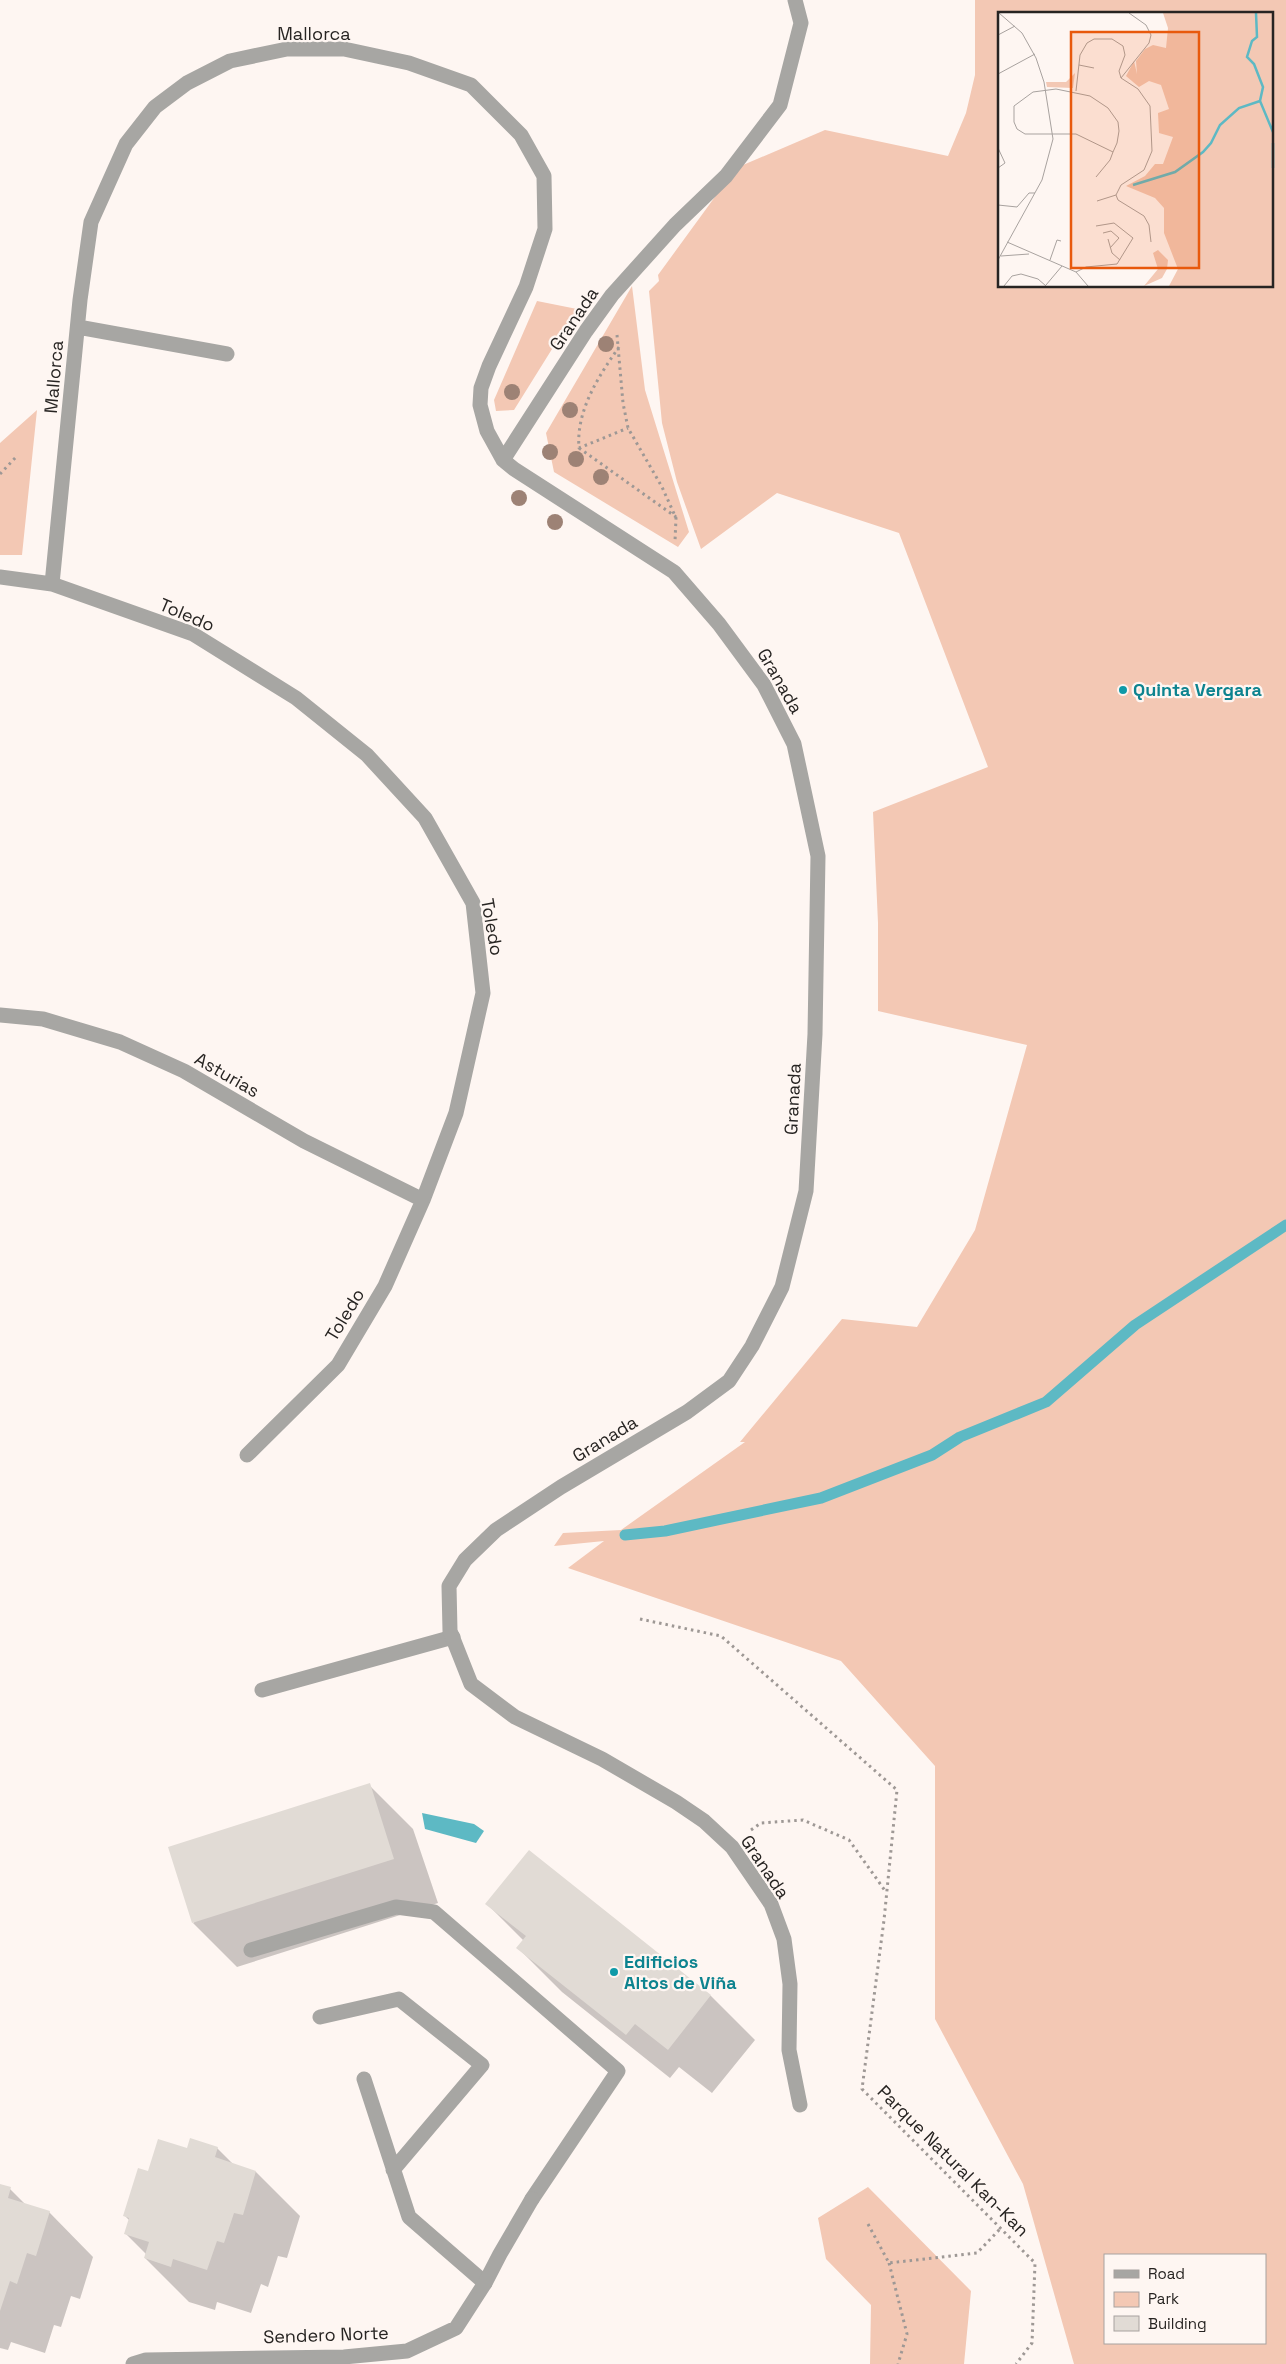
<svg xmlns="http://www.w3.org/2000/svg" width="1286" height="2364" viewBox="0 0 1286 2364" font-family="'Space Grotesk',sans-serif">
	<rect width="100%" height="100%" fill="#fef6f2"/>
	<!-- green -->
	<path fill="#f3c8b4" fill-rule="evenodd" d="M975,0H1286V2364H1074L1023,2184L935,2019V1766L841,1661L568,1568L604,1541L554,1546L563,1533L621,1530L745,1442H740L842,1319L917,1327L975,1230L1027,1045L878,1011V923L873,812L988,767L899,533L777,493L701,549L677,482L662,423L649,291L659,281L658,275L736,168L825,130L948,156L966,113L975,75ZM1000,14H1272V286H1000ZM1105,2255H1265V2343H1105Z
		M632,286L645,390L689,532L678,547L554,472L546,433Z
		M537,301L577,309L514,410L496,411L494,400Z
		M37,410L22,555H0V443Z
		M868,2187L971,2291L964,2364H870L871,2305L826,2259L818,2218Z"/>
	<!-- water -->
	<path fill="#5db9c4" d="M422,1813L474,1824L484,1831L476,1843L425,1829Z"/>
	<!-- shadow -->
	<path fill="#0003" d="M369,1785L413,1829L438,1903L237,1967L193,1923Z
		M529,1851L711,1996L755,2040L712,2093L679,2067L670,2078L562,1992L518,1948L524,1941L487,1904Z
		M217,2148L234,2165L256,2172L300,2216L287,2258L278,2256L268,2287L261,2284L251,2313L217,2302L215,2310L189,2302L145,2258L146,2254L126,2234L130,2221L124,2215L148,2172L188,2150Z
		M0,2185L10,2189L27,2206L49,2212L93,2257L80,2299L71,2296L61,2327L54,2325L45,2353L11,2342L8,2350L0,2348Z"/>
	<g fill="none" stroke-linecap="round" stroke-linejoin="round">
		<!-- stream -->
		<path stroke="#5db9c4" stroke-width="11" d="M625,1535L665,1531L821,1498L932,1455L960,1437L1046,1402L1135,1325L1286,1225"/>
	</g>
	<!-- building -->
	<path fill="#e1dbd5" d="M370,1783L394,1859L192,1923L168,1847Z
		M529,1850L711,1995L668,2050L635,2024L626,2035L516,1948L526,1936L485,1904Z
		M190,2138L218,2147L215,2157L256,2171L243,2215L234,2213L224,2243L217,2241L207,2270L173,2259L171,2267L144,2258L149,2242L124,2234L129,2218L123,2216L138,2168L148,2171L158,2139L187,2148Z
		M0,2184L11,2187L8,2198L50,2211L36,2256L27,2253L17,2284L10,2281L0,2311Z"/>
	<g fill="none" stroke-linecap="round" stroke-linejoin="round">
		<!-- path -->
		<path stroke="#9e9895" stroke-width="3" stroke-dasharray="2.5 4" stroke-linecap="butt" d="M617,335L623,403L628,428L662,487L676,518L675,541
			M619,347C598,377 576,411 579,448L628,428
			M579,448L676,517
			M0,474L17,456
			M640,1619L721,1636L897,1790L884,1920L862,2089L1035,2263L1032,2343L1016,2364
			M751,1830L761,1823L803,1820L849,1840L886,1892
			M868,2224L889,2263L977,2253L1000,2229
			M889,2263L907,2334L898,2364"/>
		<!-- lane -->
		<path stroke="#a7a6a3" stroke-width="15" d="M262,1690L453,1637
			M251,1950L396,1907L434,1912L618,2071L532,2199
			M320,2017L399,1999L482,2065L393,2170
			M364,2079L409,2217L485,2283"/>
		<!-- street -->
		<path stroke="#a7a6a3" stroke-width="15" d="M795,0L801,23L780,105L726,176L675,225L612,295L586,331L503,460L514,469L674,572L719,624L764,685L794,744L818,856L815,1034L806,1191L782,1287L752,1346L729,1381L687,1412L561,1487L496,1530L465,1560L449,1586L450,1631L471,1684L515,1717L602,1759L676,1802L704,1821L732,1847L771,1904L784,1939L790,1984L789,2050L800,2105
			M78,327L227,354
			M0,577L52,584L193,634L296,698L367,755L425,818L473,903L483,993L456,1113L423,1200L385,1286L338,1365L247,1455
			M52,584L80,300L91,222L126,144L155,107L187,83L230,61L287,49H344L409,63L471,85L521,135L544,176L545,229L526,287L489,366L481,388L480,405L487,431L503,460
			M0,1015L43,1019L120,1042L184,1071L304,1141L423,1200
			M133,2364L146,2360L344,2357L407,2351L456,2328L485,2283L500,2254L532,2199"/>
	</g>
	<!-- trees -->
	<g fill="#9d8275">
		<circle cx="606" cy="344" r="8"/>
		<circle cx="512" cy="392" r="8"/>
		<circle cx="570" cy="410" r="8"/>
		<circle cx="550" cy="452" r="8"/>
		<circle cx="576" cy="459" r="8"/>
		<circle cx="601" cy="477" r="8"/>
		<circle cx="519" cy="498" r="8"/>
		<circle cx="555" cy="522" r="8"/>
	</g>
	<!-- markers -->
	<g fill="#0f9aa8" stroke="#fef6f2" stroke-width="2">
		<circle cx="1123" cy="690" r="5"/>
		<circle cx="614" cy="1972" r="5"/>
	</g>
	<g text-anchor="middle" stroke-width="4.5" stroke-linejoin="round" paint-order="stroke">
		<!-- street labels -->
		<g font-size="18" fill="#272422" stroke="#fef6f2">
			<text x="314" y="40">Mallorca</text>
			<text transform="translate(574 319) rotate(-56)" y="6">Granada</text>
			<text transform="translate(54 377) rotate(-85)" y="6">Mallorca</text>
			<text transform="translate(187 615) rotate(23)" y="6">Toledo</text>
			<text transform="translate(780 681) rotate(60)" y="6">Granada</text>
			<text transform="translate(492 927) rotate(80)" y="6">Toledo</text>
			<text transform="translate(227 1075) rotate(30)" y="6">Asturias</text>
			<text transform="translate(793 1099) rotate(-87)" y="6">Granada</text>
			<text transform="translate(345 1315) rotate(-59)" y="6">Toledo</text>
			<text transform="translate(605 1439) rotate(-31)" y="6">Granada</text>
			<text transform="translate(765 1867) rotate(56)" y="6">Granada</text>
			<text transform="translate(953 2161) rotate(45)" y="6">Parque Natural Kan-Kan</text>
			<text transform="translate(326 2335) rotate(-2)" y="6">Sendero Norte</text>
		</g>
		<!-- culture labels -->
		<g font-size="18" font-weight="bold" fill="#0d838f" stroke="#fef6f2" text-anchor="start">
			<text x="1133" y="696">Quinta Vergara</text>
			<text x="624" y="1968">Edificios<tspan x="624" dy="21">Altos de Viña</tspan></text>
		</g>
	</g>
	<!-- overview -->
	<g transform="translate(998 12)">
		<rect width="275" height="275" fill="#fef6f2"/>
		<path d="M165,1H275V274H171L180,257L166,221V196L157,186L128,174L147,164L157,152H165L175,125L161,121L160,101L171,97L163,73L151,69L141,75L128,64L136,49L139,62L138,49L147,37L155,33L168,36L170,16ZM77,61L75,76L49,75L48,70H68ZM160,238L170,248L169,257L164,266L146,274L160,257L155,241Z" fill="#f3c8b4"/>
		<path fill="none" stroke="#5db9c4" stroke-width="2.5" d="M258,1L259,25L254,29L249,45L256,52L265,75L262,89L275,120M275,131V156M135,173L177,160L205,140L213,131L222,113L241,96L262,89"/>
		<path fill="none" stroke="#a8a29f" stroke-width="1" d="M131,1L148,13L153,23L151,31L123,66L140,77L152,94L154,139L146,158L123,173L118,183L120,188L146,204L151,213L153,230M0,23L17,14M81,53L96,56M0,62L37,42M78,79L82,43L89,31L96,27H114L125,34L127,43L121,59L123,66M0,136L7,151L0,156M98,165L112,148L115,140L119,131L121,119L120,110L110,96L92,84L58,77L35,80L16,94V110L19,117L27,122H78L115,140M99,189L118,183M0,193L19,195L31,181H37M105,221L113,219L121,226L112,236M110,227L114,241L122,248M9,230L78,260L90,274M3,244L31,242M0,248L44,168L55,127L46,70L38,46L24,21L1,1M52,248L59,228L63,229M78,260L88,255L119,252L135,226L116,211L98,214M48,273L64,254M6,274L14,264L23,262L40,267L48,274"/>
		<path fill="#e8590c" fill-opacity="0.15" stroke="#e8590c" stroke-width="2.5" d="M73,20H201V256H73Z"/>
		<rect width="275" height="275" fill="none" stroke="#272422" stroke-width="2.5"/>
	</g>
	<!-- legend -->
	<rect x="1104" y="2254" width="162" height="90" fill="#fef6f2" stroke="#a8a29f"/>
	<rect x="1114" y="2270" width="25" height="8" fill="#a7a6a3" stroke="#a8a29f"/>
	<text x="1148" y="2279" font-size="15" fill="#272422">Road</text>
	<rect x="1114" y="2292" width="25" height="15" fill="#f3c8b4" stroke="#a8a29f"/>
	<text x="1148" y="2304" font-size="15" fill="#272422">Park</text>
	<rect x="1114" y="2316" width="25" height="15" fill="#e1dbd5" stroke="#a8a29f"/>
	<text x="1148" y="2329" font-size="15" fill="#272422">Building</text>
</svg>
